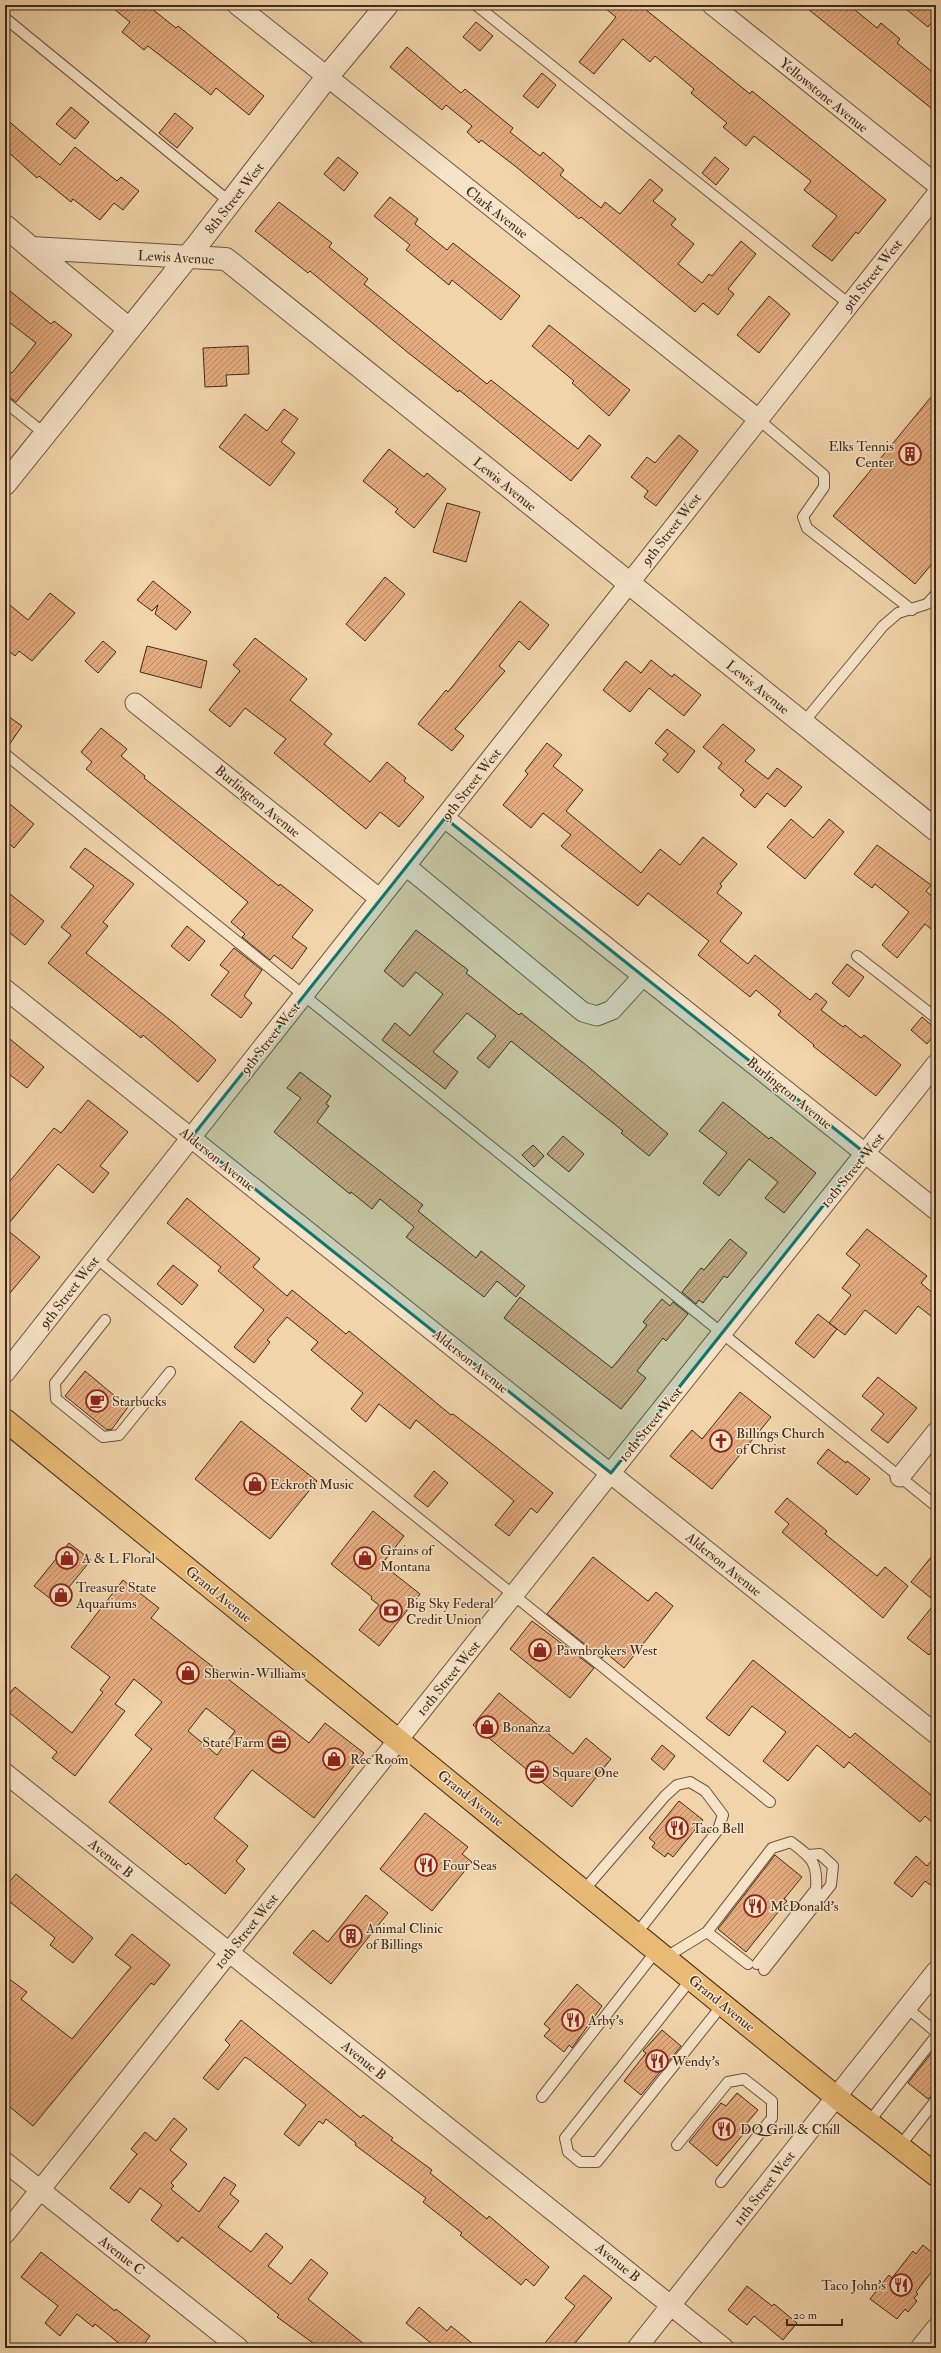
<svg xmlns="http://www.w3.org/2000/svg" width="941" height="2353" viewBox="0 0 941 2353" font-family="'IM FELL Double Pica',serif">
	<defs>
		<pattern id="building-hatch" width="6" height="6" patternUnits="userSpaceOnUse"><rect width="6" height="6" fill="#e4ab7e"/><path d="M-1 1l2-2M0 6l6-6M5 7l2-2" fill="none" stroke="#ba8b66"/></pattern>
	</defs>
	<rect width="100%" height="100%" fill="#f1d4aa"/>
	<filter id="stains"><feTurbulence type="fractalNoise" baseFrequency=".005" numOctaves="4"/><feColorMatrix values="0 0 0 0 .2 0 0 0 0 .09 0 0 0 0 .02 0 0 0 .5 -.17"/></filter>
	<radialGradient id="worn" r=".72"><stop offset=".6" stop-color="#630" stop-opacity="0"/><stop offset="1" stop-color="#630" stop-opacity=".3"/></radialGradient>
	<!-- building -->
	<path fill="url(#building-hatch)" stroke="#40291a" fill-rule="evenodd" d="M109,5H147L176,28L178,26L264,96L249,115L216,88L211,95L148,46L144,50L122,32L130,22Z
		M601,5H640L750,94L752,91L886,200L858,234L856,232L832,261L812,246L837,216L804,190L811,181L754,136L746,146L723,127L727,123L691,93L694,89L655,56L650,62L623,39L594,74L579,62L616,17Z
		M803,5H849L877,28L881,23L900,39L897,43L936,75V112Z
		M901,5H936V17L928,27Z
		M476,22L493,36L480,51L463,37Z
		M407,47L461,93L465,89L513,128L510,132L540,156L543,152L564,170L560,175L601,208L605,202L620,214L650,179L663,190L653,201L676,219L671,225L694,244L678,264L702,283L709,274L712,276L741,241L756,254L728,289L734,294L718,315L703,303L695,312L581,217L579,219L515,166L481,140L479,143L467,132L472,126L446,105L442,110L390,67Z
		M542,73L556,85L538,108L523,96Z
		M71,107L89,122L75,139L56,124Z
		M175,113L193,128L177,148L159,133Z
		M5,118L60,165L75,147L117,181L121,177L139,191L123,210L114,203L100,220L73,199L71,202L39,176L37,178L7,151L5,154Z
		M338,157L358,173L344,191L324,174Z
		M715,157L729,169L716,185L702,173Z
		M390,197L418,219L415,224L447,250L453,243L520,296L501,320L452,280L449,285L406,250L410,245L374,216Z
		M279,202L332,243L329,247L368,279L364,284L487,384L491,380L578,449L589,435L601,445L571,481L459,390L458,392L406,351L310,271L308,273L255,231Z
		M5,287L51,324L54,321L72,335L16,402L5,394V368L12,373L36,343L5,319Z
		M769,296L790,314L759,353L737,335Z
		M549,325L630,390L609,416L572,383L574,381L532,346Z
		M248,346L249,374L226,375L227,386L205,387L203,348Z
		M936,391V559L915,584L833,516Z
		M284,409L298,419L281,442L295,453L270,486L219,447L245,414L267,431Z
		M679,435L698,451L656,506L644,497L648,491L631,477L647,457L655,463Z
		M389,449L424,477L427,473L446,489L414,528L395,512L398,509L363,481Z
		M447,503L480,512L466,562L433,552Z
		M385,577L405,594L365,641L346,624Z
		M153,581L191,612L176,630L155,614L158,605L152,611L137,600Z
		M50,593L75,613L32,661L19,651L15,656L5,648V601L28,620Z
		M520,601L549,625L529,650L519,641L499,666L505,671L455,729L464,736L452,751L418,724L446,690L448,692Z
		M255,638L307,679L290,700L332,734L324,744L370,782L387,762L406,778L404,781L424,797L399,827L380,812L366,829L274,753L286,739L245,708L230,727L209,710L240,671L233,665Z
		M103,641L116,652L98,673L85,661Z
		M147,646L207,661L201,688L140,672Z
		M651,660L672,677L674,674L701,695L684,716L649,688L630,712L603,690L626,661L641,673Z
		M5,714L22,726L7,748H5Z
		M723,724L755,750L745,761L768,779L777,768L802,787L785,807L767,793L755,808L740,795L744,790L718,768L722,763L703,747Z
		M101,728L127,749L121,756L145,776L144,778L279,886L280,884L313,910L292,937L307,948L292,969L274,955L270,960L242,937L245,934L231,922L248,902L86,769L92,762L81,752Z
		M667,729L695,751L678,773L663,760L668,754L655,743Z
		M547,743L562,755L553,766L583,790L566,811L641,873L660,849L680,865L703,837L737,864L720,884L722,886L717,893L742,913L720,941L748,964L755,955L810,1000L816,993L827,1002L821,1010L843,1027L845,1025L861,1038L864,1035L901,1065L876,1096L813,1046L814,1045L778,1015L781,1011L756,990L750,997L698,955L709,941L648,893L638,906L561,846L571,835L543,813L531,828L503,805L528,774L525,771Z
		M5,800L34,824L14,848L5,840Z
		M791,819L813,838L829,819L844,832L805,879L767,847Z
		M877,845L931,885L926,891L936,900V933L925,924L897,958L882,945L909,912L875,884L872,888L854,874Z
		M85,848L134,884L103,922L108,926L86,953L175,1024L216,1060L198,1082L143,1035L141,1038L48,963L71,935L61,927L94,886L70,867Z
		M5,890L44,921L25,945L5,929Z
		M187,926L205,941L189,961L171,946Z
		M416,930L468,970L466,973L519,1015L521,1013L591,1069L668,1134L649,1156L621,1133L623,1131L511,1041L489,1068L477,1058L496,1036L467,1013L433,1052L458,1072L445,1089L382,1040L395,1023L410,1036L443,994L416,972L403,987L384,971Z
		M234,948L262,970L244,996L252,1003L241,1018L211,995L229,972L220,965Z
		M847,964L864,977L849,997L832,983Z
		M922,1017L936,1029V1033L927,1044L911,1030Z
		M5,1035L44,1067L27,1088L5,1071Z
		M300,1072L331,1096L326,1104L329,1106L317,1122L423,1205L418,1211L476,1258L481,1251L525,1286L516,1297L497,1281L484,1297L406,1237L414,1227L380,1199L372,1209L351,1192L350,1194L274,1132L301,1098L287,1088Z
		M88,1100L128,1132L100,1166L109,1173L93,1193L58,1164L5,1228L40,1257L5,1299V1187L54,1128L61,1133Z
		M723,1102L769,1139L771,1137L816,1173L784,1213L765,1198L778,1182L749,1159L719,1196L703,1183L727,1153L699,1131Z
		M563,1136L584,1154L569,1172L547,1154Z
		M533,1145L544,1156L534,1167L522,1155Z
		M187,1198L260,1259L253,1267L287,1296L292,1290L346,1334L349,1331L451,1415L453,1414L487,1440L553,1493L537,1513L531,1508L509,1536L495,1525L514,1501L416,1420L410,1429L379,1404L366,1422L351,1409L363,1393L311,1350L318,1342L287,1317L267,1340L270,1342L254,1363L234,1347L264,1310L218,1271L221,1267L167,1223Z
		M867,1229L927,1276L921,1283L936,1296V1320L918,1306L896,1334L865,1310L845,1335L829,1323L851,1295L842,1288L860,1265L846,1254Z
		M730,1239L747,1253L727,1278L724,1276L703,1303L699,1300L696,1304L682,1292L701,1268L704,1270Z
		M173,1265L198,1285L182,1305L157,1284Z
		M520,1297L612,1368L647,1325L643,1322L662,1299L670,1306L673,1302L688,1314L666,1341L663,1338L637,1371L646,1378L621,1409L504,1318Z
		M818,1314L837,1329L814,1358L795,1343Z
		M85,1371L128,1407L112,1429L107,1430L65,1396Z
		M878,1377L917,1408L888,1443L871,1430L884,1414L862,1396Z
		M740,1392L771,1417L712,1489L670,1456L692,1430L702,1439Z
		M241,1421L317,1481L270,1539L195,1479Z
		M828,1449L846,1463L847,1461L870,1479L857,1495L817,1463Z
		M434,1471L448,1483L428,1507L414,1496Z
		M787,1498L827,1531L825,1534L877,1576L885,1567L908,1586L883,1618L782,1532L789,1524L775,1512Z
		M373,1511L404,1536L382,1564L420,1594L379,1646L359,1630L379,1605L371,1599L372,1597L331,1564Z
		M69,1543L91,1560L56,1603L34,1586Z
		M936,1551V1646L929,1655L907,1638L936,1602L911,1582Z
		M593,1557L648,1601L656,1592L673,1606L624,1668L606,1653L602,1658L547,1614Z
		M123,1580L159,1608L151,1618L309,1743L325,1723L364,1753L314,1818L252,1770L214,1818L248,1846L236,1861L245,1869L225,1894L188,1863L186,1865L109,1802L152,1749L135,1735L162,1702L134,1679L115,1704L125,1711L75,1776L52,1758L57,1752L5,1709V1699L15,1687L72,1733L103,1692L100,1690L110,1677L71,1647ZM206,1708L235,1731L217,1755L188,1731Z
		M532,1621L594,1668L570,1698L510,1649Z
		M753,1660L850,1738L855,1733L936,1799V1826L925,1816L920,1822L849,1762L844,1768L817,1745L788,1781L763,1761L786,1732L752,1706L729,1736L706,1718Z
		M499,1693L573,1754L586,1738L611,1759L572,1807L473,1725Z
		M662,1745L675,1756L664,1770L651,1759Z
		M679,1801L703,1820L673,1857L668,1853L665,1857L652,1847L655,1843L649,1838Z
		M425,1813L468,1847L462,1854L472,1862L432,1911L380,1869Z
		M775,1855L802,1877L784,1899L787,1901L746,1952L718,1929Z
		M936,1855V1889L925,1881L912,1897L894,1883L916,1856L927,1866Z
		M16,1874L93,1938L73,1963L50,1945L55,1938L5,1898V1887Z
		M366,1895L388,1913L331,1984L293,1953L313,1930L328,1942Z
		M132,1934L170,1965L154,1985L151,1983L33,2126L5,2103V1976L27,1992L21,1999L72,2039L131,1967L115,1955Z
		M577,1984L602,2006L572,2048L569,2045L564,2052L544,2036L550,2029L544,2024Z
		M241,2020L361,2118L363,2115L393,2138L391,2140L432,2170L430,2173L487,2219L489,2216L549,2267L534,2286L526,2279L521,2285L460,2235L462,2233L423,2202L426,2198L355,2145L356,2143L326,2119L323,2124L319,2121L299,2146L284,2134L306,2105L250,2060L245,2057L218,2090L203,2078L230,2045L225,2040Z
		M662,2030L681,2046L641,2095L624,2081L646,2053L643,2051Z
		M936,2047V2091L928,2099L908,2083Z
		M737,2093L758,2110L747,2123L750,2126L717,2166L689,2142L721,2103L726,2106Z
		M174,2118L187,2129L170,2150L187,2164L171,2183L174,2186L171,2189L199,2212L224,2177L236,2185L230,2194L239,2201L218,2227L251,2252L266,2233L283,2247L268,2266L291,2284L311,2259L328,2273L308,2299L369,2348H320L277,2317L279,2315L182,2237L178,2242L151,2220L162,2205L140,2188L129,2203L110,2188L137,2154L131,2149L145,2132L156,2141Z
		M923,2245L936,2256V2266L916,2292L918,2294L914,2298L917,2301L908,2312L905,2309L897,2319L870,2299L889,2275L892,2278L913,2251L916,2254Z
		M41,2252L115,2311L116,2309L150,2336L141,2348H125L95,2324L93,2327L77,2314L60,2336L45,2323L58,2306L21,2277Z
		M584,2275L612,2298L571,2348H541L575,2306L565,2298Z
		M747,2286L772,2306L774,2304L797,2323L783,2340L754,2316L747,2325L728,2310Z
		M419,2307L447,2331L451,2326L478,2348H437L406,2323Z"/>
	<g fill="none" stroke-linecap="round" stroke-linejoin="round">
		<!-- service casing -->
		<g stroke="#6c543e" stroke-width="12">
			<path id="service" d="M476,5L849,304
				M5,18L230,202
				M5,402L45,434
				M758,419L824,475V487L803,517L807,528L912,610
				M803,723L883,626L898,613L927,604L936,594
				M5,754L936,1506
				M857,956L936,1018
				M96,1258L770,1802
				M105,1320L55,1383L56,1399L103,1437L119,1435L170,1372
				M584,1890L665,1796L677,1785L690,1782L705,1791L723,1815L718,1830L637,1933
				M707,1932L748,1964
				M666,1957L707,1932L772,1848L791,1842C811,1857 818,1862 816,1889L757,1964
				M764,1970L831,1885L833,1866L820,1854L808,1855
				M692,1978L565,2138L568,2152L580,2162H597L723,2004
				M907,2008L936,2032
				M542,2097L657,1950
				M869,2122L936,2036
				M677,2145L728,2082L744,2079L772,2101V2118L721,2182
				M900,2146L936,2100"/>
		</g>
		<!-- minor casing -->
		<g stroke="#6c543e" stroke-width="21">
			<path id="minor" d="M237,5L758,419
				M712,5L936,184
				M135,703L380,899
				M445,818L936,1210
				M406,866L583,1012L597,1016L612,1010L643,976
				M5,989L936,1734
				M5,1373L936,195
				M900,1477L936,1432
				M5,1773L724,2348
				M5,2162L239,2348
				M5,2234L936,1064
				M637,2348L936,1971
				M920,2348L936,2328"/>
		</g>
		<!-- tertiary casing -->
		<g stroke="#6c543e" stroke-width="24">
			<path id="tertiary" d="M5,226L31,248L226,259L936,830
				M31,248L129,329
				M5,484L198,244L327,77L387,5"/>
		</g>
		<!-- primary casing -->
		<g stroke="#40291a" stroke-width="24">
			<path id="primary" d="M5,1420L836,2097L936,2175"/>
		</g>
		<!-- service -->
		<use href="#service" stroke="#f6e3c8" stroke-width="10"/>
		<!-- minor -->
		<use href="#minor" stroke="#f6e3c8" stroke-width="19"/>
		<!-- tertiary -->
		<use href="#tertiary" stroke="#f6e3c8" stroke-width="22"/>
		<!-- primary -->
		<use href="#primary" stroke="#e8ba75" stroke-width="22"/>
	</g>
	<!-- marked area -->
	<path fill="#0f766e" fill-opacity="0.2" stroke="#0f766e" stroke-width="3" stroke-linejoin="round" d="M445,818L865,1153L611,1473L191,1138Z"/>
	<!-- icons -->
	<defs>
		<g id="building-ring" transform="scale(1.15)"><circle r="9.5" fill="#f6e3c8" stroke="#8f2418" stroke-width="1.5"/><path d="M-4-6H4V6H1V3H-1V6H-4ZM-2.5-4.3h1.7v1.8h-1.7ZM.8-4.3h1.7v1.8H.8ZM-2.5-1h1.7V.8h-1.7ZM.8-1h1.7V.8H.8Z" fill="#8f2418"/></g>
		<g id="cafe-ring" transform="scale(1.15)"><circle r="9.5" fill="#f6e3c8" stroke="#8f2418" stroke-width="1.5"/><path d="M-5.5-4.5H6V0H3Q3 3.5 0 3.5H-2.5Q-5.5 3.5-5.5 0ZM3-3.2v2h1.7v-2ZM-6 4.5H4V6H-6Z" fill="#8f2418"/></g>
		<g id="church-ring" transform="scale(1.15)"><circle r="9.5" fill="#f6e3c8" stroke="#8f2418" stroke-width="1.5"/><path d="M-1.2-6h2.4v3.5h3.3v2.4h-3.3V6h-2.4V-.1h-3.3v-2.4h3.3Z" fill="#8f2418"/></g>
		<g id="shop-ring" transform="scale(1.15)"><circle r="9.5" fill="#f6e3c8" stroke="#8f2418" stroke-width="1.5"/><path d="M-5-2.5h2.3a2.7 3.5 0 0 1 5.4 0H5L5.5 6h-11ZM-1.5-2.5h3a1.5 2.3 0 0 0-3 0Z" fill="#8f2418"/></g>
		<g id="bank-ring" transform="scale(1.15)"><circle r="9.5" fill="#f6e3c8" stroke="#8f2418" stroke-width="1.5"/><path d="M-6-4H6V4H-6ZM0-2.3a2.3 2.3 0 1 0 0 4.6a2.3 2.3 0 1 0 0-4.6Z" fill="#8f2418"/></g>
		<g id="office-ring" transform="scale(1.15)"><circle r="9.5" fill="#f6e3c8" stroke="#8f2418" stroke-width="1.5"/><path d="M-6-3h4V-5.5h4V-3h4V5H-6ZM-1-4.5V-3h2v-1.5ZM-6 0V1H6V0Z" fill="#8f2418"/></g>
		<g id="restaurant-ring" transform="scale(1.15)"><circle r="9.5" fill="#f6e3c8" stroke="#8f2418" stroke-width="1.5"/><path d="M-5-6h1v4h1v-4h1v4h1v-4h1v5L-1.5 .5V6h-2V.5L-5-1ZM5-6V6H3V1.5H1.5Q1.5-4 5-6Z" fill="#8f2418"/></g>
	</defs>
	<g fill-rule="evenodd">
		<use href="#building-ring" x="910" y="454"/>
		<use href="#cafe-ring" x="97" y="1401"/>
		<use href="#church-ring" x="721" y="1441"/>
		<use href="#shop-ring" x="255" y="1484"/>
		<use href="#shop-ring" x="67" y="1558"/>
		<use href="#shop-ring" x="365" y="1558"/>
		<use href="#shop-ring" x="61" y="1595"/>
		<use href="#bank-ring" x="391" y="1611"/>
		<use href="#shop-ring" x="540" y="1650"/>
		<use href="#shop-ring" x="188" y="1673"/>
		<use href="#shop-ring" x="487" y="1727"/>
		<use href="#office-ring" x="279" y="1742"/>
		<use href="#shop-ring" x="334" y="1759"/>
		<use href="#office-ring" x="537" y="1772"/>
		<use href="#restaurant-ring" x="677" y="1828"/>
		<use href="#restaurant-ring" x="426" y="1865"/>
		<use href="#restaurant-ring" x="755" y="1906"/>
		<use href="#building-ring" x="351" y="1936"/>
		<use href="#restaurant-ring" x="573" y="2020"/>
		<use href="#restaurant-ring" x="657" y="2061"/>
		<use href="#restaurant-ring" x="724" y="2129"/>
		<use href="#restaurant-ring" x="901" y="2285"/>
	</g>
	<g text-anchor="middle" stroke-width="3" stroke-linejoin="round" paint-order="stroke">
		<!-- street labels -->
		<g font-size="14" fill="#40291a" stroke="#f6e3c8">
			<text transform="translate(824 95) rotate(39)" y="5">Yellowstone Avenue</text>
			<text transform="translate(234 198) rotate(-52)" y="5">8th Street West</text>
			<text transform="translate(497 212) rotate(38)" y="5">Clark Avenue</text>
			<text transform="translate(176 257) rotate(3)" y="5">Lewis Avenue</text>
			<text transform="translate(872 275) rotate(-52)" y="5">9th Street West</text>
			<text transform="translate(505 484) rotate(39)" y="5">Lewis Avenue</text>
			<text transform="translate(671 529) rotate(-52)" y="5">9th Street West</text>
			<text transform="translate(758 687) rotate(39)" y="5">Lewis Avenue</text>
			<text transform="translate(471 784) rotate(-52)" y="5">9th Street West</text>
			<text transform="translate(258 801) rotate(39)" y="5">Burlington Avenue</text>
			<text transform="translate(270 1038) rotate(-52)" y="5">9th Street West</text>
			<text transform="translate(790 1093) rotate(39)" y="5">Burlington Avenue</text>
			<text transform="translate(218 1159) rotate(39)" y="5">Alderson Avenue</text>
			<text transform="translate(852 1170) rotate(-51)" y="5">10th Street West</text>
			<text transform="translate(69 1292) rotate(-52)" y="5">9th Street West</text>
			<text transform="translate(471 1361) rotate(39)" y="5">Alderson Avenue</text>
			<text transform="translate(650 1424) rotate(-51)" y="5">10th Street West</text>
			<text transform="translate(724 1564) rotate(39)" y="5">Alderson Avenue</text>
			<text transform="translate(219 1594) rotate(39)" y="5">Grand Avenue</text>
			<text transform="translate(448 1678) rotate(-51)" y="5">10th Street West</text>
			<text transform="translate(471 1798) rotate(39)" y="5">Grand Avenue</text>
			<text transform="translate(111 1858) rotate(39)" y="5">Avenue B</text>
			<text transform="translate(246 1931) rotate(-51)" y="5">10th Street West</text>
			<text transform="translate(722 2003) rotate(39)" y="5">Grand Avenue</text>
			<text transform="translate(364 2060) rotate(39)" y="5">Avenue B</text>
			<text transform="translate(764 2188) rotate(-52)" y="5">11th Street West</text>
			<text transform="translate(122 2255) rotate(38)" y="5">Avenue C</text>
			<text transform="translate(618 2262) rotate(39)" y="5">Avenue B</text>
		</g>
		<!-- poi labels -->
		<g font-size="14" fill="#40291a" stroke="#f6e3c8" text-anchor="start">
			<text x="894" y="451" text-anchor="end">Elks Tennis<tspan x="894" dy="16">Center</tspan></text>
			<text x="112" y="1406">Starbucks</text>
			<text x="736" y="1438">Billings Church<tspan x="736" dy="16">of Christ</tspan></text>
			<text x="270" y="1489">Eckroth Music</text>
			<text x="380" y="1555">Grains of<tspan x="380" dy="16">Montana</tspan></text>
			<text x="82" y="1563">A &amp; L Floral</text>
			<text x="76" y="1592">Treasure State<tspan x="76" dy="16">Aquariums</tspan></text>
			<text x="406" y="1608">Big Sky Federal<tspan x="406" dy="16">Credit Union</tspan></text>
			<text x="556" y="1655">Pawnbrokers West</text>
			<text x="204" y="1678">Sherwin-Williams</text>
			<text x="502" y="1732">Bonanza</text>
			<text x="264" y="1747" text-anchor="end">State Farm</text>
			<text x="350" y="1764">Rec Room</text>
			<text x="552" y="1777">Square One</text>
			<text x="692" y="1833">Taco Bell</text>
			<text x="442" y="1870">Four Seas</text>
			<text x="770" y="1911">McDonald's</text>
			<text x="366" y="1933">Animal Clinic<tspan x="366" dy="16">of Billings</tspan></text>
			<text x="588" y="2025">Arby's</text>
			<text x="672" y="2066">Wendy's</text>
			<text x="740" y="2134">DQ Grill &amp; Chill</text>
			<text x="886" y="2290" text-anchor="end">Taco John's</text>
		</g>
	</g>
	<!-- margin -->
	<rect width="941" height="2353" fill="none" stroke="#f1d4aa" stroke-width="20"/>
	<rect x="6" y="6" width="929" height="2341" fill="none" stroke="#40291a" stroke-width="2"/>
	<rect x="10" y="10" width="921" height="2333" fill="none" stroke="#40291a"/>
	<!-- scale -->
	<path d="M787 2319v6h55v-6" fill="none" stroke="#40291a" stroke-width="2"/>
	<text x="793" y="2319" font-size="12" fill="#40291a" stroke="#f6e3c8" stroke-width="3" paint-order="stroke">20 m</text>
	<rect width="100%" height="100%" filter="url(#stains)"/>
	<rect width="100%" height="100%" fill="url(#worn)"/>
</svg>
